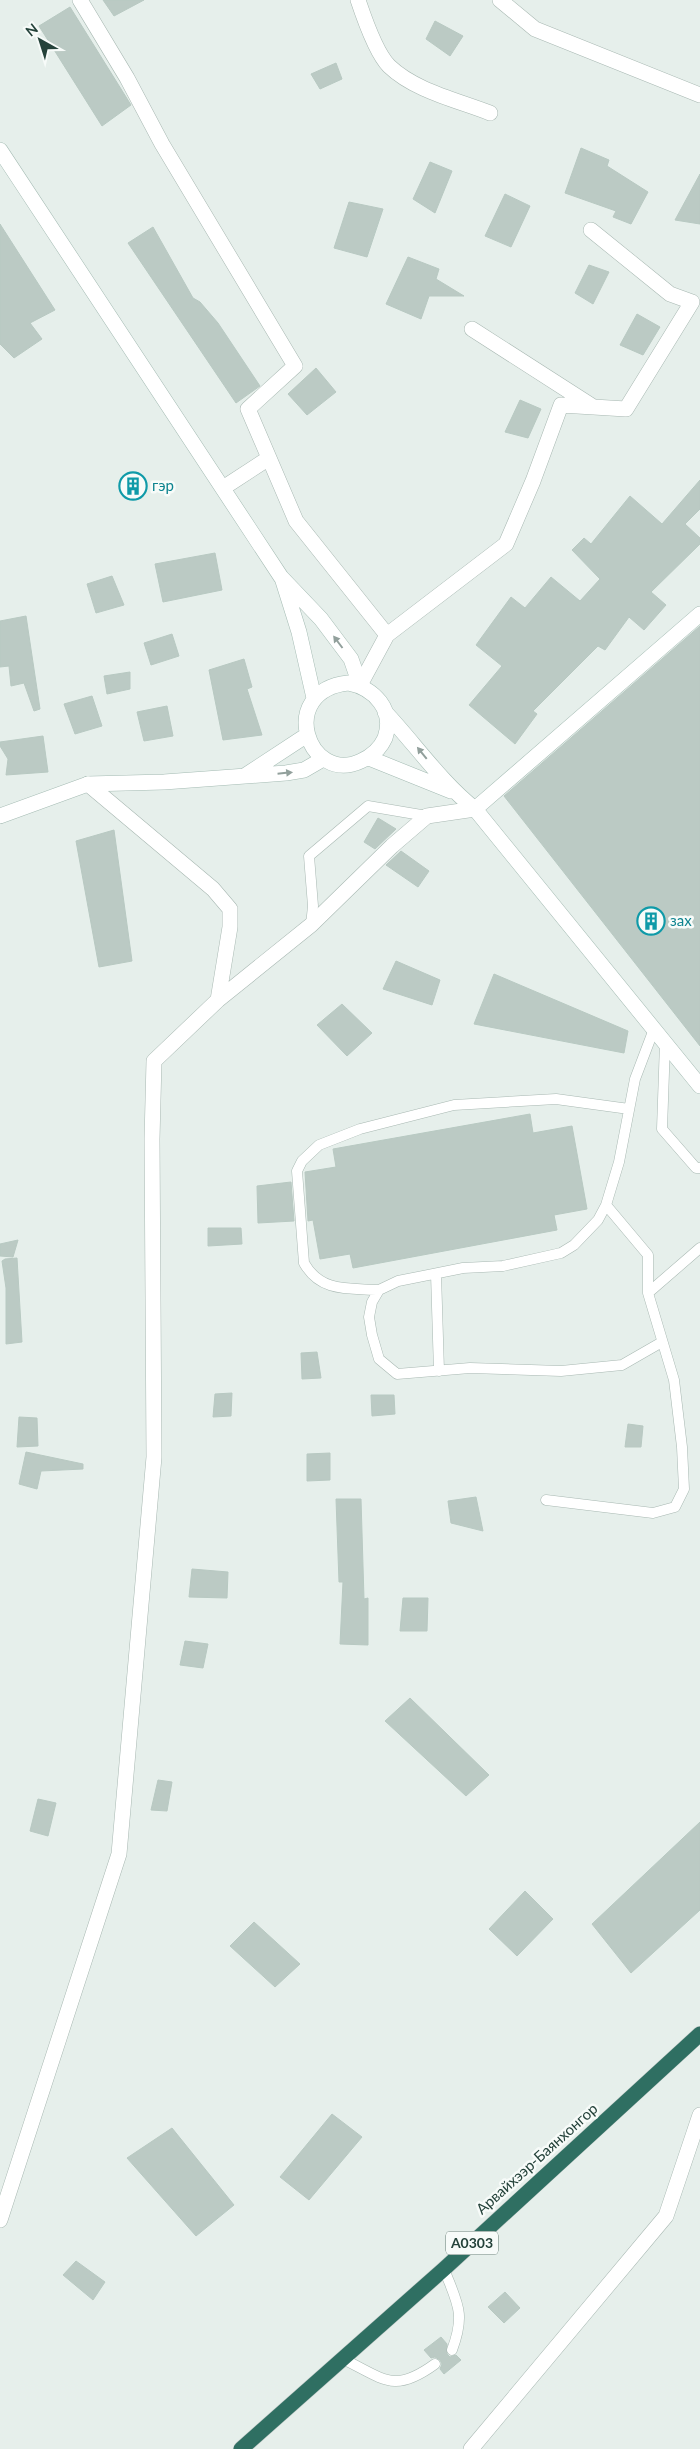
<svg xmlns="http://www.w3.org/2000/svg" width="700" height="2449" viewBox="0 0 700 2449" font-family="Lato,sans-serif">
	<rect width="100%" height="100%" fill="#e6efeb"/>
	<!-- building -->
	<path fill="#bbcac4" stroke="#b8c9c2" d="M103,0H144L114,16Z
		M70,7L131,105L102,126L39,26Z
		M435,21L463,36L450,56L426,39Z
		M336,63L342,79L320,89L311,74Z
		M581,148L609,160L607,166L648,192L631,224L613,217L616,211L565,193Z
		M430,162L452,171L435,213L413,199Z
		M700,174V224L675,220Z
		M505,194L530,206L511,247L485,236Z
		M349,202L383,209L367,257L334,248Z
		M0,224L55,310L30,323L42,339L14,358L0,344Z
		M153,227L193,298L200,302L218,323L260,386L236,403L128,243Z
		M408,257L439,269L436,279L464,296H429L421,319L386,304Z
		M589,265L609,272L593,304L575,293Z
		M637,314L660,327L643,355L620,345Z
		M316,368L336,392L307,415L288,394Z
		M520,400L541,409L528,438L505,432Z
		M700,480V509L685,524L700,538V544L651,592L666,605L644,630L629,617L605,650L598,646L533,711L537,714L515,744L469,705L502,666L476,645L511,597L525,608L551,577L580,601L600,579L572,550L584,538L591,544L630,496L662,524Z
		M215,553L222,590L163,602L155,564Z
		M112,576L124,605L96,613L87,584Z
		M26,616L40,709L34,711L24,683L11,686L9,666L0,667V621Z
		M700,626V1046L504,796Z
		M172,634L179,656L151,665L144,643Z
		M244,659L252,687L247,689L262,735L223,740L209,670Z
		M130,672V689L107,694L104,676Z
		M92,696L102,726L75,734L64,704Z
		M167,706L173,736L144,741L137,712Z
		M43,736L48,772L6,775L8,759L0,746V742Z
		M378,818L396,829L375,849L364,842Z
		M114,830L132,961L99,967L76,841Z
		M401,851L429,871L418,887L386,865Z
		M396,961L440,980L432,1005L383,989Z
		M494,974L628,1031L624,1053L474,1024Z
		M342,1004L372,1033L347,1056L317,1025Z
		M530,1114L533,1133L572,1126L587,1209L554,1215L557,1230L353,1268L350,1254L320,1259L313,1220L308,1221L305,1172L336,1167L333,1149Z
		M291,1182L294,1221L258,1223L257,1186Z
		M208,1228H241L242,1244L208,1246Z
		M18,1240L13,1257L0,1256V1244Z
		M17,1258L22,1342L6,1344V1288L2,1261L5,1259Z
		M317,1352L321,1378L302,1379L301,1353Z
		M232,1393L231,1416L213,1417L215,1394Z
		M371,1395H394L395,1414L372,1416Z
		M19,1417L37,1418L38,1446L17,1447Z
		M628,1424L643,1426L641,1447H625Z
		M26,1452L83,1464V1469L41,1471L37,1489L19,1484Z
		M330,1453V1480L307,1481V1454Z
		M476,1497L483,1531L451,1523L448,1501Z
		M336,1499H361L364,1599L368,1598V1645L340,1644L343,1582H339Z
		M192,1569L228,1572L227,1598L189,1597Z
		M403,1598H428L427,1631H400Z
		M185,1641L208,1644L203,1668L180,1665Z
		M410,1698L489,1775L466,1796L385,1721Z
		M158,1780L172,1782L167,1811L151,1810Z
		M38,1799L56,1803L48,1836L30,1831Z
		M700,1822V1910L631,1973L592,1924Z
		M525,1891L553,1919L517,1956L489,1929Z
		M254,1922L300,1964L275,1987L230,1946Z
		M332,2114L362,2137L309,2200L280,2177Z
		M172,2128L234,2205L196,2236L127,2158Z
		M76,2261L105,2282L93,2300L63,2275Z
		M505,2292L520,2308L504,2323L488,2307Z
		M441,2337L447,2344V2354L450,2357L456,2355L461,2360L444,2374L440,2369L442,2364L440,2360L435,2357L431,2358L424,2350Z"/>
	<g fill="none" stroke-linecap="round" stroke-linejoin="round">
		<!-- lane casing -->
		<g stroke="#a8b8b2" stroke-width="11">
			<path id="lane" d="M311,925L313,906L309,856L368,806L427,816
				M654,1029L635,1079L619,1162L606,1205L598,1220L574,1245L561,1253L503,1266L463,1268L398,1281L379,1290L372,1302L369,1317L372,1335L379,1359L397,1374L470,1368L561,1371L622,1365L662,1342
				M665,1043L662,1129L696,1168H700
				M436,1274L439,1371
				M379,1290C349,1288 321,1293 304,1263L297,1171L302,1161L319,1145L360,1129L454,1105L556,1099L629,1109
				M648,1293L700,1248
				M546,1500L653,1513L675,1507L684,1489L682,1447L674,1380L648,1293V1255L606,1205
				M444,2269C457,2303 466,2313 452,2350
				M343,2359C384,2379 394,2394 435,2364"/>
		</g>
		<!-- street casing -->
		<g stroke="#a8b8b2" stroke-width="16">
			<path id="street" d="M80,0L127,78L162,144L295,366L248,409L296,521L387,635
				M358,0C364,18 376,53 389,66C415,91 457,100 490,113
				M500,0L535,29L700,95
				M472,329L592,406
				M223,488L269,458
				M360,685L387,635L506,544L533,481L561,405L626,409L692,302L670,294L591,230
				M88,784L213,889L230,909V927L218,1000
				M0,2220L119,1854L154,1457L152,1139L154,1061L218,1000L311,925L392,846L427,816L475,809
				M471,2449L666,2216L700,2115"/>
		</g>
		<!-- secondary casing -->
		<g stroke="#a4bbb3" stroke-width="16">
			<path id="secondary" d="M0,150L281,577L321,619L351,659L360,685
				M283,581L299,632L314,698
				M348,683C374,688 395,710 385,738C380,749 372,756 361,761C308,786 276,691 348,683Z
				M385,712C415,744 441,782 475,809L700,1086
				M369,758L451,791
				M246,775L307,735
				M475,809L700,614
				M0,816L88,784L164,782L286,773L304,770L323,759"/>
		</g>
		<!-- highway casing -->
		<g stroke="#c2cac8" stroke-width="16">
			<path id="highway" d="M241,2449L444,2269L700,2034"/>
		</g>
		<!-- lane -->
		<use href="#lane" stroke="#fff" stroke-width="10"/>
		<!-- street -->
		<use href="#street" stroke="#fff" stroke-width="15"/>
		<!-- secondary -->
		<use href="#secondary" stroke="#fff" stroke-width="15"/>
		<!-- highway -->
		<use href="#highway" stroke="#2f6f62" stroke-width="15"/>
	</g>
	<!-- one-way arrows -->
	<defs><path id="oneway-solid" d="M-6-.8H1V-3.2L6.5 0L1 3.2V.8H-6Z" transform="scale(1.25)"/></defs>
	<g fill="#92a09c">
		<use href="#oneway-solid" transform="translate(338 642) rotate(-127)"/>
		<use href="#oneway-solid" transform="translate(422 753) rotate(-129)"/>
		<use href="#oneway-solid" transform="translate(285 773) rotate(-6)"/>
	</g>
	<!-- icons -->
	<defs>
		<g id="building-ring" transform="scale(1.4375)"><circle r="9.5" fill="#f7fbf9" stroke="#0f9aa8" stroke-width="1.5"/><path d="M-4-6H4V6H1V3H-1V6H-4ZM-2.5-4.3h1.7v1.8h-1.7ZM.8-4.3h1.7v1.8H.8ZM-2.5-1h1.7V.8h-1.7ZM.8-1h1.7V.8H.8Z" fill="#0f9aa8"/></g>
	</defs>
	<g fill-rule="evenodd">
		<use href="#building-ring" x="133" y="486"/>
		<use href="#building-ring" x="651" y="921"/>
	</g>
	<g text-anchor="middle" stroke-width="5" stroke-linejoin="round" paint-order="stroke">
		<!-- shield labels -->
		<rect fill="#f7fbf9" stroke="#637a73" stroke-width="1" x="446" y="2231.5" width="52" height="23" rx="4"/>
		<g font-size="14" font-weight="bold" fill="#24423a">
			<text x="472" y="2248">A0303</text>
		</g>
		<!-- culture labels -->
		<g font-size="15" fill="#0d838f" stroke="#f7fbf9" text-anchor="start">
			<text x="152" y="491">гэр</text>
			<text x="670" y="926">зах</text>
		</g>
		<!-- street labels -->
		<g font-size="15" fill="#24423a" stroke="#f7fbf9">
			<text transform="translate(537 2159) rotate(-42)" y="5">Арвайхээр-Баянхонгор</text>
		</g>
	</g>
	<!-- north arrow -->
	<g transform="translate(40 40) rotate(321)" stroke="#f7fbf9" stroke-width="4" paint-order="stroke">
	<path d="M0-4L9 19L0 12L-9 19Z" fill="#24423a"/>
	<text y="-8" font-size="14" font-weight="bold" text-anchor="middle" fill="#24423a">N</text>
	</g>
</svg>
